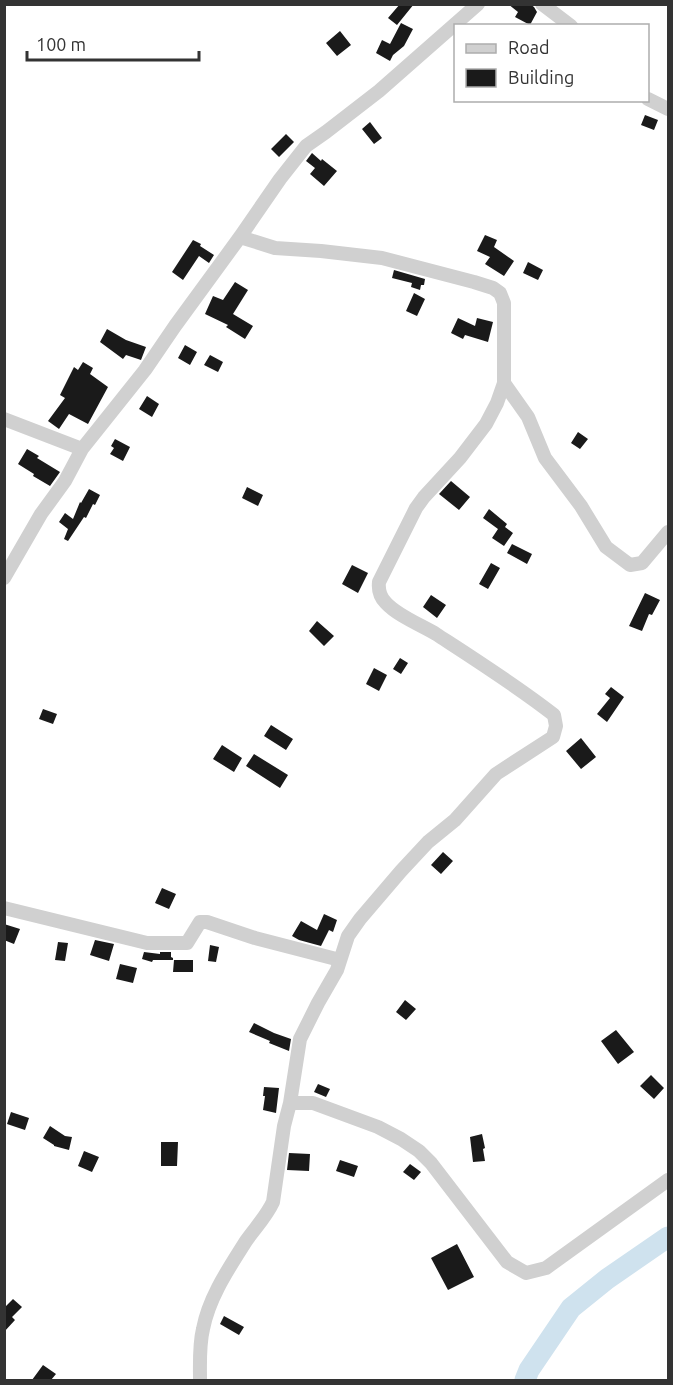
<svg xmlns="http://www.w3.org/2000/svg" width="673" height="1385" viewBox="0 0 673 1385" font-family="Ubuntu,sans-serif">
	<rect width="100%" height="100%" fill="#fff"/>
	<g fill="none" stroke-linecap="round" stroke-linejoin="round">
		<!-- river -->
		<path stroke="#cfe2ee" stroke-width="21" d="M525,1380L529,1370L571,1308L607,1279L668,1237"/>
	</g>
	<!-- building -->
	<path fill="#1a1a1a" d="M400,4H414L397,25L388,18Z
		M508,4H530L534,7L537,12L530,25L515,17L518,12Z
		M401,23L413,29L404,46L393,55L390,61L376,53L382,40L390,44Z
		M340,31L351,45L337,56L326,43Z
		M645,115L658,120L654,130L641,125Z
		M370,122L382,138L374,144L362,129Z
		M286,134L294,142L279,157L271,149Z
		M312,153L321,161L322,159L337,171L324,186L310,174L315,168L306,161Z
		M485,235L497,240L494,247L514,261L504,276L485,264L490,257L477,251Z
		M193,240L201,244L200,246L214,255L209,263L199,256L183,280L172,272Z
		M528,262L543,270L538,280L523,273Z
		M394,270L425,279L424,285H421L420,290L411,287L412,283L392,278Z
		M235,282L248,290L233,314L253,326L245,339L226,327L228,325L205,314L213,296L223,300Z
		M414,293L425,299L417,316L406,311Z
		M458,318L475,326L477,318L493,322L488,342L465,335L463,339L451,333Z
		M107,329L126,340L146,347L141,360L126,355L123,359L100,342Z
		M185,345L197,352L190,365L178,358Z
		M210,355L223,362L218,372L204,365Z
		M83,362L93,368L90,374L108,387L88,424L69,414L59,429L48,421L65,398L60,395L74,367L78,370Z
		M147,396L159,404L152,417L139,409Z
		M578,432L588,439L580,449L571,443Z
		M115,439L130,447L123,461L110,454L114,448L111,446Z
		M27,449L39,456L37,458L60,472L50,486L33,476L34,474L18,464Z
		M451,481L470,497L459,510L439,494Z
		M247,487L263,495L258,506L242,498Z
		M89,489L100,495L95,505L93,504L86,518L84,517L68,541L64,539L68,529L59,522L65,513L73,519L80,502L81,503Z
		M489,509L507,524L505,527L513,533L504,546L492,538L498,529L483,518Z
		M512,544L532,554L527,564L507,553Z
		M491,563L500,568L488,589L479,584Z
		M352,565L368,573L358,593L342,584Z
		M645,593L660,600L652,615L649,614L642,631L629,626Z
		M431,595L446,605L437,618L423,607Z
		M317,621L334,636L324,646L309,631Z
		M400,658L408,663L401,674L393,669Z
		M374,668L387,675L379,691L366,684Z
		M611,687L624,697L607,722L597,714L610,698L605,694Z
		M43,709L57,714L53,724L39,719Z
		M271,725L293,739L286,750L264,736Z
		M581,738L596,757L581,769L566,751Z
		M222,745L242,758L234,772L213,759Z
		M254,754L288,775L280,788L246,766Z
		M443,852L453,861L441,874L431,865Z
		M162,888L176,894L169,909L155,903Z
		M324,914L337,920L333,932L329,930L321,946L299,940L292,936L301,921L317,930Z
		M4,924L20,929L14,944L4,940Z
		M95,940L114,944L109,961L90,955Z
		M58,942L68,943L65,961L55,960Z
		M210,945L219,947L216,962L208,961Z
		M144,952L160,954V952H171V957L173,958V960H153L152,962L142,959Z
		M174,960H193V972H173Z
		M120,964L137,968L133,983L116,979Z
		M405,1000L416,1009L406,1020L396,1012Z
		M254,1023L274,1033L291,1039L289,1051L269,1043L270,1041L249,1032Z
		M616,1030L634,1052L618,1064L601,1041Z
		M651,1075L664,1088L654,1099L640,1086Z
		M318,1084L330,1089L326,1097L314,1092Z
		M264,1087L279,1088L276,1113L263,1110L265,1096H263Z
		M11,1112L29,1118L25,1130L7,1124Z
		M50,1126L65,1136L72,1137L69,1150L54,1146V1145L43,1138Z
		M482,1134L485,1148L483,1149L485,1161L473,1162L470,1137Z
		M161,1142H178L177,1166H161Z
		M84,1151L99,1157L92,1172L78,1166Z
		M289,1153L310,1154L309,1171L287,1170Z
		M340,1160L358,1166L354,1177L336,1171Z
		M410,1164L421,1172L414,1180L403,1172Z
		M457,1244L474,1277L448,1290L431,1258Z
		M13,1299L22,1307L12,1317L15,1320L4,1332V1308Z
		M224,1316L244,1327L239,1335L220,1324Z
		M43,1365L56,1374L51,1380H32Z"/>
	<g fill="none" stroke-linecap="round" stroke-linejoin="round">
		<!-- street -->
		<path stroke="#d0d0d0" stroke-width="14" d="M542,4L571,26
			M648,99L668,109
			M240,237L275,248L321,251L382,258L474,282L493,288L500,293L504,303V383L497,403L486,424L460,458L424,497L416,508L379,582C378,591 380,597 386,603C398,616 421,625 436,634C476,660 517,686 554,715L556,726L553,737L496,774L455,820L428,842L401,871L360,919L348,936L337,970L318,1003L300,1039L290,1103
			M504,383L528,417L545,458L581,506L606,547L630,565L642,563L668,532
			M4,419L82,449
			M4,578L41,514L65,481L82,449L145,370L175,326L240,237L280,179L306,146L326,132L379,91L478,4
			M4,908L147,943H187L200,922H207L255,938L340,960
			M200,1380C200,1364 199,1345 203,1329C209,1297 229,1268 246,1241C255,1228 266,1217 273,1202L284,1126L290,1103H313L378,1127L401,1139L419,1151L431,1163L507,1262L526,1273L546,1268L668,1180"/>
	</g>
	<!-- border -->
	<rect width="673" height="1385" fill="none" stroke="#333333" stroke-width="12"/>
	<!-- legend -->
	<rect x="454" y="24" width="195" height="78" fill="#ffffff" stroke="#adadad" stroke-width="1.5"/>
	<rect x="466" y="44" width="30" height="9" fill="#d0d0d0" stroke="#adadad" stroke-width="1.5"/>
	<text x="508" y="54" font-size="18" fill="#333333">Road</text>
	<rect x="466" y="69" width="30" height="18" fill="#1a1a1a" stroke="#adadad" stroke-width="1.5"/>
	<text x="508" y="84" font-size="18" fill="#333333">Building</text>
	<!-- scale -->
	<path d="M27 51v9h172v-9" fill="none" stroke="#333333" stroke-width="3"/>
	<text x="36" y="51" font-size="18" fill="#333333" stroke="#ffffff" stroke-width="4.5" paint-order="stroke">100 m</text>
</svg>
